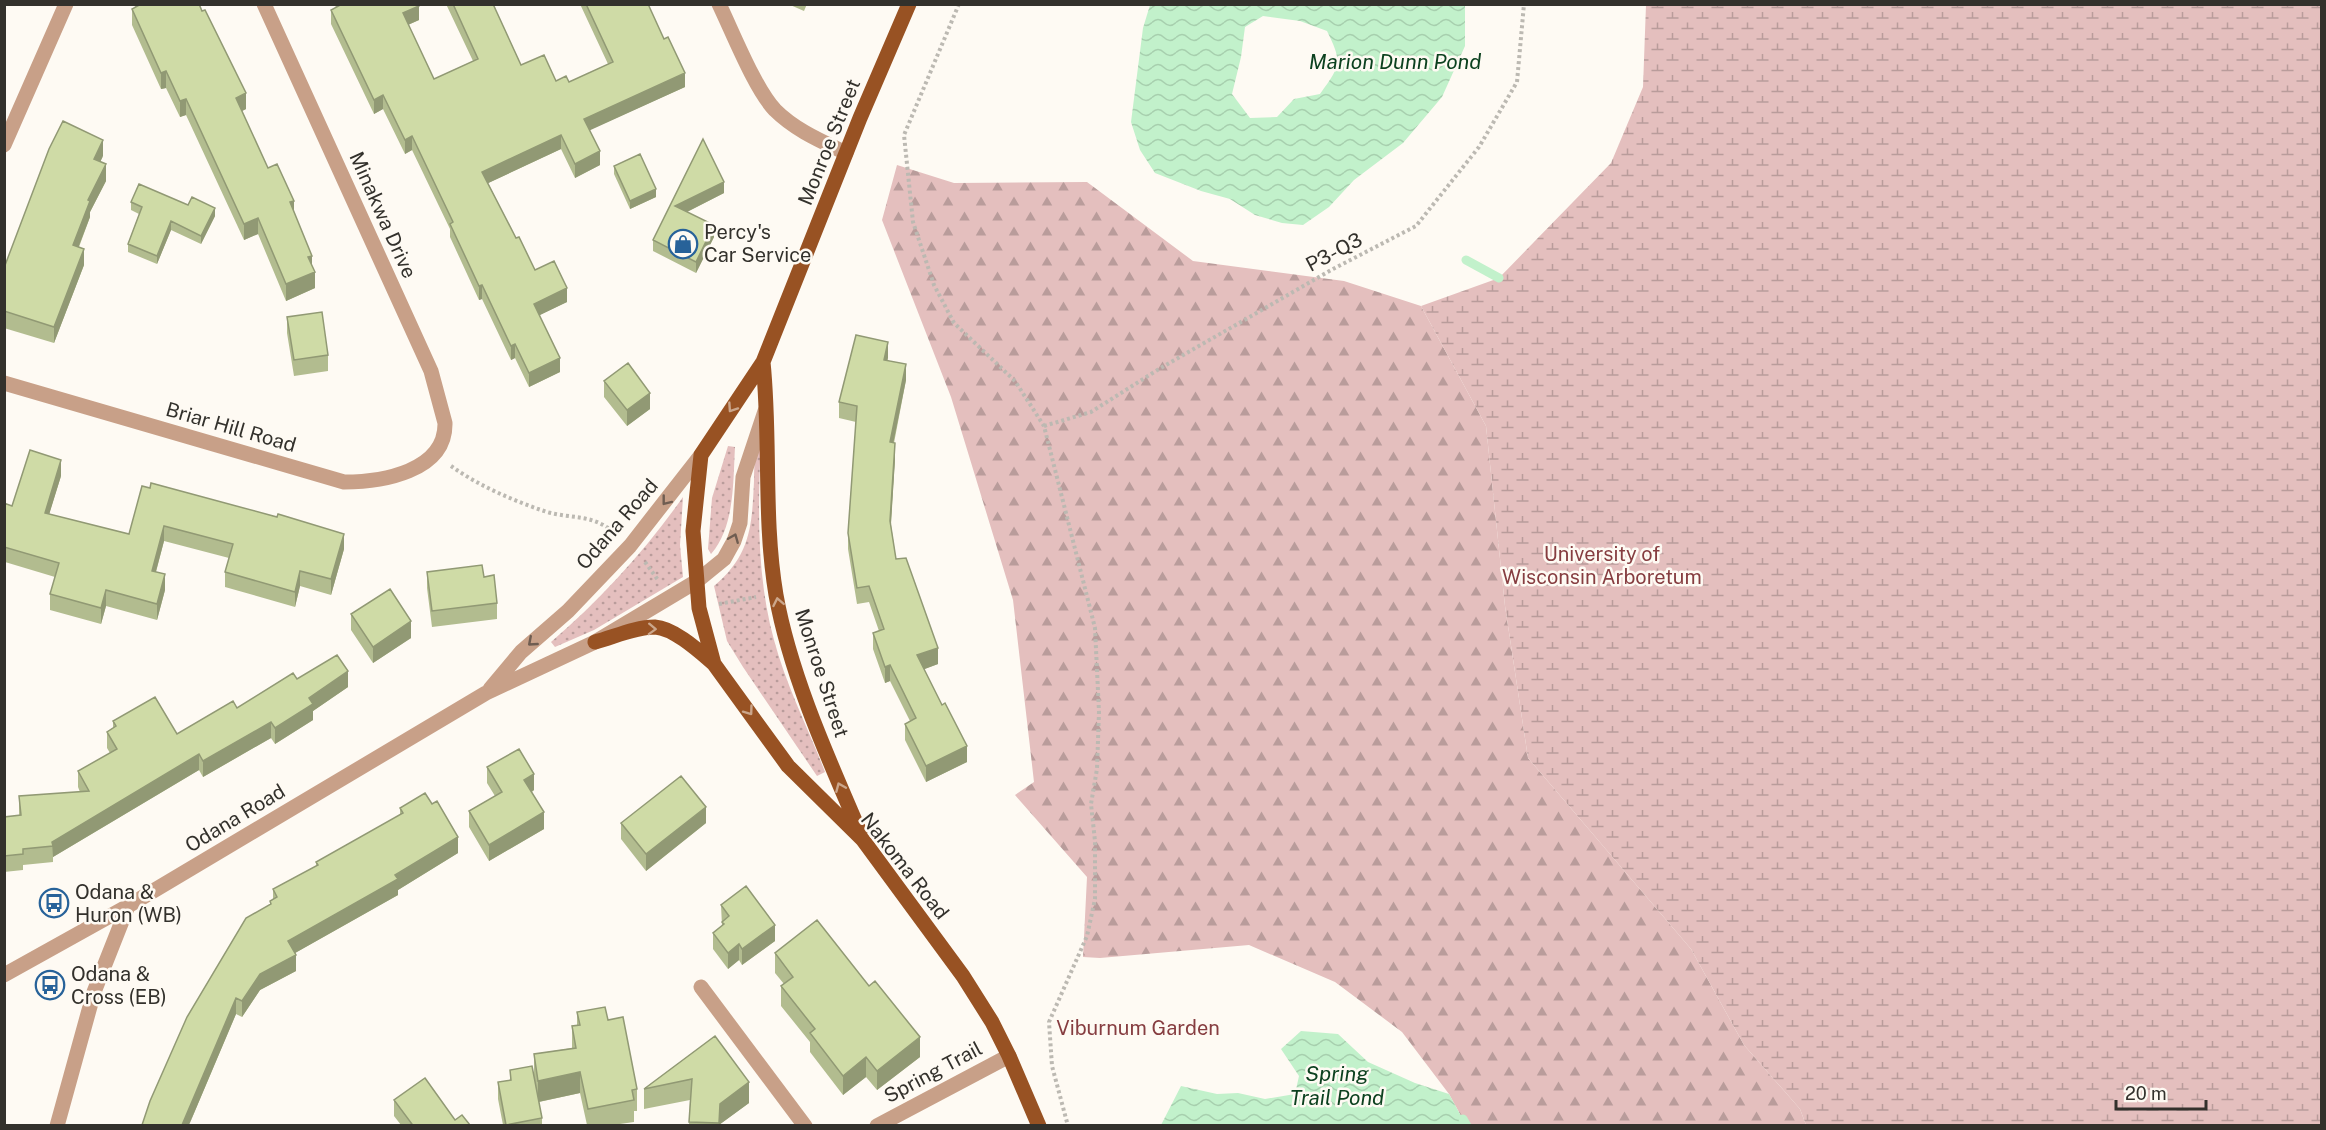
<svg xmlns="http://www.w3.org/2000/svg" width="2326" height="1130" viewBox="0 0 2326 1130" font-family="'Public Sans',sans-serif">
	<defs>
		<pattern id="green-dots" width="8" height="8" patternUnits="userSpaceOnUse" patternTransform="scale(1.5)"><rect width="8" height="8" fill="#e4bfbe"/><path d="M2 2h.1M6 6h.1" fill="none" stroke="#b99c9b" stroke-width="1.8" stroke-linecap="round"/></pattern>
		<pattern id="forest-firs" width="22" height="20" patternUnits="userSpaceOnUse" patternTransform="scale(1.5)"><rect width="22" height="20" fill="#e4bfbe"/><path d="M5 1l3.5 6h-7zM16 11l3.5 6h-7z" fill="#b99c9b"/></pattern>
		<pattern id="wetland-marsh" width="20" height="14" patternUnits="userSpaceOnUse" patternTransform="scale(1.5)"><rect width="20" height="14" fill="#e4bfbe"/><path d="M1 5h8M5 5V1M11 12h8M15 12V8" fill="none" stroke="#b99c9b"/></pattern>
		<pattern id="water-waves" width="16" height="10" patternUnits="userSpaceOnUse" patternTransform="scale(1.5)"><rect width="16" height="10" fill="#c2f1cb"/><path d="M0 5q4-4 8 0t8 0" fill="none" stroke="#a7cfae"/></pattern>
	</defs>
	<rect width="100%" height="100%" fill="#fefaf3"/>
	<!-- green -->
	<path fill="url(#green-dots)" d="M761,439C758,506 756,575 774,640C786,685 808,728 825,772L817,776L743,667L727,641L714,586C751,555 752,525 754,481C754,465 755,453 761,439Z
		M728,446L735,447C733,481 735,527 711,554L708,549L712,498Z
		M683,497L680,545L683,577L594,630L555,647L551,642C601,599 645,551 683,497Z"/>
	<!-- forest -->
	<path fill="url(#forest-firs)" d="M897,165L954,183L1087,182L1193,261L1344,281L1421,306L1486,426L1505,606L1528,758L1691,949L1744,1045L1800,1109L1806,1125H1466L1449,1094L1402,1032L1335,982L1249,945L1100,958L1083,957L1087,877L1015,795L1034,782L1013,600L951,397L882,220Z"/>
	<!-- wetland -->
	<path fill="url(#wetland-marsh)" d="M1646,5H2321V1125H1806L1800,1109L1744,1045L1691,949L1528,758L1505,606L1486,426L1421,306L1499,278L1611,163L1643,87Z"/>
	<!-- water -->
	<path fill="url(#water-waves)" fill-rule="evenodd" d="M1150,5H1465V46L1442,97L1403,143L1354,180L1329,207L1303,225L1282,223L1255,215L1230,199L1201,191L1155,173L1140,150L1131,122L1143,28ZM1263,16L1300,21L1327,31C1343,63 1340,66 1320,94L1294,99L1277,117L1250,118L1232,94L1241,57L1245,27Z
		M1301,1031L1338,1034L1368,1062L1415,1083L1449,1094L1466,1125H1161L1181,1086L1217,1094L1238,1093L1265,1099L1295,1094L1299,1076L1281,1049Z"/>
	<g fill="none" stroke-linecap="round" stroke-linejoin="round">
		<!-- stream -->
		<path stroke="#c2f1cb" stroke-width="9" d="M1466,260L1499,278
			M1463,1119L1467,1126"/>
		<!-- path -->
		<path stroke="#bcb9b2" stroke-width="4" stroke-dasharray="3 3" stroke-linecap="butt" d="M959,4L904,135L913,222L934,285L954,323L1015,381L1044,426L1095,628L1099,712L1097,769L1091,804L1095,841V899L1087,936L1049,1022L1052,1066L1068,1126
			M1044,426L1091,412L1159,369L1333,269L1416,226L1479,147L1517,82L1524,4
			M451,466C479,486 514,501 547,512C572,519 591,514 612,531
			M645,562L658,580
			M719,604L756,597"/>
		<!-- minor -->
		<path stroke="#c8a088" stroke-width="15" d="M719,4C733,33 755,89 775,110C795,130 821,141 846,153
			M4,145L66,4
			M4,383L344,482C381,482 446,472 445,423L431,371L264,4
			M490,689L521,652L568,611L630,546L701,455
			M4,975L128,906L486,693L595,642L697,581L724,559L734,541L740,523L743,477L765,411
			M701,987L805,1126
			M57,1126L94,992L128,906
			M877,1126L1009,1056"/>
		<!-- major -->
		<path stroke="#985223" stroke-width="15" d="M909,4L860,118L763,362L701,455L693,531L699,608L714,664L788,766L863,840L963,976L992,1022L1009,1056L1039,1126
			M763,362C771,439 763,518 776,595C790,674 828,758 860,832
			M595,642C614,637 635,627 655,627C674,628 700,652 714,664"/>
	</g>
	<!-- wall -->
	<path fill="#b2bc8f" d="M134,4H199L246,109L242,111L268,168L294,212L312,266L315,288L286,301L258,234L244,240L186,115L180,117L166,88L161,89L132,25V9L135,7Z
		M335,4H419V20L408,25L434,79L473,61L446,4H493L521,65L556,81L569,82L608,64L580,4H648L685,87L589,130L600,165L575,178L561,149L488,183L516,238L535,270L567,302L539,315L560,372L529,387L515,358L511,360L482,299L479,300L450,237V229L412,150L405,154L383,109L374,114L331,24V10L336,8Z
		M788,4H807L804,11Z
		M703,139L724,193L687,212L714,237L696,273L653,251V240Z
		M103,156L100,162L106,181L90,212V217L79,247L84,265L54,343L4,328V268Z
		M614,166L656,197L630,209L614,174Z
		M131,202L215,216L201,244L171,230L157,264L128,252V244L139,214L131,210Z
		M287,317L328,355V371L294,376L287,333Z
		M888,358L887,360L906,380L894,443L895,459L891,525L896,559L938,664L924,669L967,762L926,782L905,740V724L910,721L890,681L885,683L873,649V633L879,631L869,602L857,604L848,549V533L856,422L839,418V402Z
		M604,381L650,409L627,426L604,397Z
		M61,476L49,514L129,534L142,486L344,549L331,595L300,586L295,607L225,587V572L229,558L164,541L156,572L165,590L157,620L106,606L101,624L50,610V594L55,577L5,562L4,503L12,506Z
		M427,572L484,577L497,603V619L432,627L427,588Z
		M351,614L411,638L373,663L351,630Z
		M297,679L348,687L313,711V720L275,744L271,738L203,777L199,770L53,857V862L23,865V870L4,872V817L19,816V796L80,792L78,787V771L110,753L107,748V732L113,728V721L177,734L237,708Z
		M487,767L534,790L532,792L544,829L489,861L469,827V811L495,796L487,783Z
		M400,808L458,853L398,890V895L295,953L296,971L260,990L242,1017L236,1014L189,1125L270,905V901L273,900V889L316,866V862L400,815Z
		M621,823H706L646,871L621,839Z
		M721,905L775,941L742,965L739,960L728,969L713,949V933L722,926Z
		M775,953L920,1057L877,1090L866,1077L843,1095L810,1052V1042L781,1006V986L784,984L775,973Z
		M577,1012L608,1020L637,1089V1111H634V1122L613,1125H587L580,1093L539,1102L542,1118V1125H503L498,1099V1082L510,1080V1070L534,1075V1054L572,1048V1026L577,1025Z
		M715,1036L749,1103L720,1124V1125H689L690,1100L644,1109V1089Z
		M394,1100L455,1120L470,1125H401L394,1116Z"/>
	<!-- shaded-wall -->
	<path fill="#919974" d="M419,6V20L403,27V13Z
		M166,71V88L161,89V73Z
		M685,73V87L584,133V119Z
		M246,93V109L236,114V98Z
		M383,95V109L374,114V100Z
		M186,99V115L180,117V101Z
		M561,135V149L482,186V172Z
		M412,136V150L405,154V140Z
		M103,140V156L94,175V159Z
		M600,151V165L575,178V164Z
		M106,164V181L90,212V217L73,261V245L88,200Z
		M724,182V193L675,218V206Z
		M656,189V197L630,209V201Z
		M294,201V217L290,202Z
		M215,208V216L201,244V236Z
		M258,218V234L244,240V224Z
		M171,221V230L157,264V256Z
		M714,225V237L696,273V262Z
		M84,249V265L54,343V327Z
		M312,256V272L308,257Z
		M315,272V288L286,301V284Z
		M482,285V299L479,300V286Z
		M567,288V302L534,318V304Z
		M888,342V358L884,376V360Z
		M515,344V358L511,360V346Z
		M560,358V372L529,387V373Z
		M906,364V380L890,459V442Z
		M650,393V409L627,426V410Z
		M895,443V459L890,537V521Z
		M61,460V476L45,528V513Z
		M164,526V541L152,586V571Z
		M344,534V549L331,595V579Z
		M300,571V586L295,607V592Z
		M165,574V590L157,620V604Z
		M106,590V606L101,624V608Z
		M411,621V638L373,663V647Z
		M938,648V664L917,672V655Z
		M890,665V681L885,683V667Z
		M348,671V687L313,711V720L275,744V728L309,698Z
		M271,722V738L203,777V761Z
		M967,746V762L926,782V766Z
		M199,754V770L53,857L52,842Z
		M534,774V790L524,796V780Z
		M706,807V823L646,871V854Z
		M544,812V829L489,861V845Z
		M458,837V853L398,890V895L288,957V941Z
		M775,925V941L742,965V949Z
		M739,944V960L728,969V953Z
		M296,955V971L260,990L242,1017V1001L260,974Z
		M236,998V1014L189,1125H182Z
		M920,1037V1057L877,1090V1071Z
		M866,1057V1077L843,1095V1076Z
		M580,1072V1093L538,1102V1081Z
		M6,1080V1096L4,1098V1082Z
		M749,1082V1103L719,1125L720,1104Z"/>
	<!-- building -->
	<path fill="#cfdba6" stroke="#919974" stroke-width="1.5" d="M141,4H199L202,11L205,10L246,93L236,98L268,168L277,164L294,201L290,202L312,256L308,257L315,272L286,284L258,218L244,224L186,99L180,101L166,71L161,73L132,9Z
		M342,4H419V6L403,13L434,79L478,59L453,4H493L521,65L544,55L556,81L566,76L569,82L613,62L586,4H648L664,39L668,37L685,73L584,119L600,151L575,164L561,135L482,172L516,238L519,237L535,270L554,261L567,288L534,304L560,358L529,373L515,344L511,346L482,285L479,286L450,224L453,222L412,136L405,140L383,95L374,100L331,10Z
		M63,121L103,140L94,159L106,164L88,200L90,201L73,245L84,249L54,327L4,311V268L49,149Z
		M703,139L724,182L675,206L714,225L696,262L653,240Z
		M640,154L656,189L630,201L614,166Z
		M139,184L188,205L192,197L215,208L201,236L171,221L157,256L128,244L142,207L131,202Z
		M322,312L328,355L294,360L287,317Z
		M856,335L888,342L884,360L906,364L890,442L895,443L890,521L896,559L906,558L938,648L917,655L942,705L945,703L967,746L926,766L905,724L916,718L890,665L885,667L873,633L884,629L869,586L857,588L848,533L857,406L839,402Z
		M628,363L650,393L627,410L604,381Z
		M30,450L61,460L45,513L129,534L142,486L150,488L151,483L277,517L278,514L344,534L331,579L300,571L295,592L225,572L233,544L164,526L152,571L165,574L157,604L106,590L101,608L50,594L59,563L4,547V503L12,506Z
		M482,565L484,577L494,575L497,603L432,611L427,572Z
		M390,589L411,621L373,647L351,614Z
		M337,655L348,671L309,698L313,704L275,728L271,722L203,761L199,754L52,842L53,846L23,849V854L4,856V817L21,815L19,796L89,791L78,771L117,749L107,732L116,726L113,721L155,697L177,734L233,701L237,708L293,673L297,679Z
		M519,749L534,774L524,780L544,812L489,845L469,811L502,792L487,767Z
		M681,776L706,807L646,854L621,823Z
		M425,793L432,804L437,801L458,837L395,875L398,879L288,941L296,955L260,974L242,1001L236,998L182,1125H142L150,1101L187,1017L246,918L271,904L270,901L277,897L273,889L318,865L316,862L403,813L400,808Z
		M746,886L775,925L742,949L739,944L728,953L713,933L724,924L722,922L729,916L721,905Z
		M817,920L869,986L875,981L920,1037L877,1071L866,1057L843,1076L810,1033L815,1029L781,986L793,977L775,953Z
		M605,1007L608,1020L623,1017L637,1089L632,1090L634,1100L588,1109L580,1072L538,1081L534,1054L576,1048L572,1026L580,1025L577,1012Z
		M715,1036L749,1082L720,1104L719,1123L689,1122L692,1079L644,1089Z
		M532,1066L542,1118L506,1125L498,1082L511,1080L510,1070Z
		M425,1078L455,1120L462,1115L470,1125H409L412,1124L394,1100Z"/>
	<!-- one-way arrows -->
	<defs><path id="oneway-chevron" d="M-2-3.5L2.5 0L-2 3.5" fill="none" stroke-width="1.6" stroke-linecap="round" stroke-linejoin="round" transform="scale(1.5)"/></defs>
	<g stroke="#cba68b">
		<use href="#oneway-chevron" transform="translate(732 408) rotate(124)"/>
		<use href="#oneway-chevron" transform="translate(778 602) rotate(-101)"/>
		<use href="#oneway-chevron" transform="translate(652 629) rotate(2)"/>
		<use href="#oneway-chevron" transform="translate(749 711) rotate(54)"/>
		<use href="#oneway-chevron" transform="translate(840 787) rotate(-113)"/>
	</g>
	<g stroke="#6f5d51">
		<use href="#oneway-chevron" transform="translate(666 501) rotate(128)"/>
		<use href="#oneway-chevron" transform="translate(734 538) rotate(-68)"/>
		<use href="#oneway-chevron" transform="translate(532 642) rotate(139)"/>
	</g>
	<!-- icons -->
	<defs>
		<g id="shop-ring" transform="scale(1.5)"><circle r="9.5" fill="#fefaf3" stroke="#276299" stroke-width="1.5"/><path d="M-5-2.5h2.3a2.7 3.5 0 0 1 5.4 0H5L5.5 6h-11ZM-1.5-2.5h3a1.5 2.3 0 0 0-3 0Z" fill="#276299"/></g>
		<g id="bus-ring" transform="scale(1.5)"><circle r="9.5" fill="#fefaf3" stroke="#276299" stroke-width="1.5"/><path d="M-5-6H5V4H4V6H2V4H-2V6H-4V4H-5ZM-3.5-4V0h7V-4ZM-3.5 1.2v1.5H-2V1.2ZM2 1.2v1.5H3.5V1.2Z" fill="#276299"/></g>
	</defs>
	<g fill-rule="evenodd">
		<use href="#shop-ring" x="683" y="244"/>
		<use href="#bus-ring" x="54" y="903"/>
		<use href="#bus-ring" x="50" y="985"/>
	</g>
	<g text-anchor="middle" stroke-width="5" stroke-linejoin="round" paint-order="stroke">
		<!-- street labels -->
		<g font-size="20" fill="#33312c" stroke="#fefaf3">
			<text transform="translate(829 142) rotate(-68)" y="7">Monroe Street</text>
			<text transform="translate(383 215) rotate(66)" y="7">Minakwa Drive</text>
			<text transform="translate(1334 252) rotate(-28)" y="7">P3-Q3</text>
			<text transform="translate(231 427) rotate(16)" y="7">Briar Hill Road</text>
			<text transform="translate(617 524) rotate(-49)" y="7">Odana Road</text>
			<text transform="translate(822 673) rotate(72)" y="7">Monroe Street</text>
			<text transform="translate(235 818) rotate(-31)" y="7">Odana Road</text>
			<text transform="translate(905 866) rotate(52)" y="7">Nakoma Road</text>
			<text transform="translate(933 1072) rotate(-28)" y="7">Spring Trail</text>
		</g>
		<!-- poi labels -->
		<g font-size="20" fill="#33312c" stroke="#fefaf3" text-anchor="start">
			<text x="704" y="239">Percy's<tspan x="704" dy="23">Car Service</tspan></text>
			<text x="75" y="899">Odana &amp;<tspan x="75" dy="23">Huron (WB)</tspan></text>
			<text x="71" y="981">Odana &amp;<tspan x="71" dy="23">Cross (EB)</tspan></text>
		</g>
		<!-- park labels -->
		<g font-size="20" fill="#863d40" stroke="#fefaf3">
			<text x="1602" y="561">University of<tspan x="1602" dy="23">Wisconsin Arboretum</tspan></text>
			<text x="1138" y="1035">Viburnum Garden</text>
		</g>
		<!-- water labels -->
		<g font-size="21" font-style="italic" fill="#0c411f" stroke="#fefaf3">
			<text x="1395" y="69">Marion Dunn Pond</text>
			<text x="1337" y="1081">Spring<tspan x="1337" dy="24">Trail Pond</tspan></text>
		</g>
	</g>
	<!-- border -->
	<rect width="2326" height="1130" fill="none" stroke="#33312c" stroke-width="12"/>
	<!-- scale -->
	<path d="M2116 1100v9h90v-9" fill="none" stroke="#33312c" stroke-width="3"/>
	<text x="2125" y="1100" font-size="18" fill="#33312c" stroke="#fefaf3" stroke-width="4.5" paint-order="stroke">20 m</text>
</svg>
